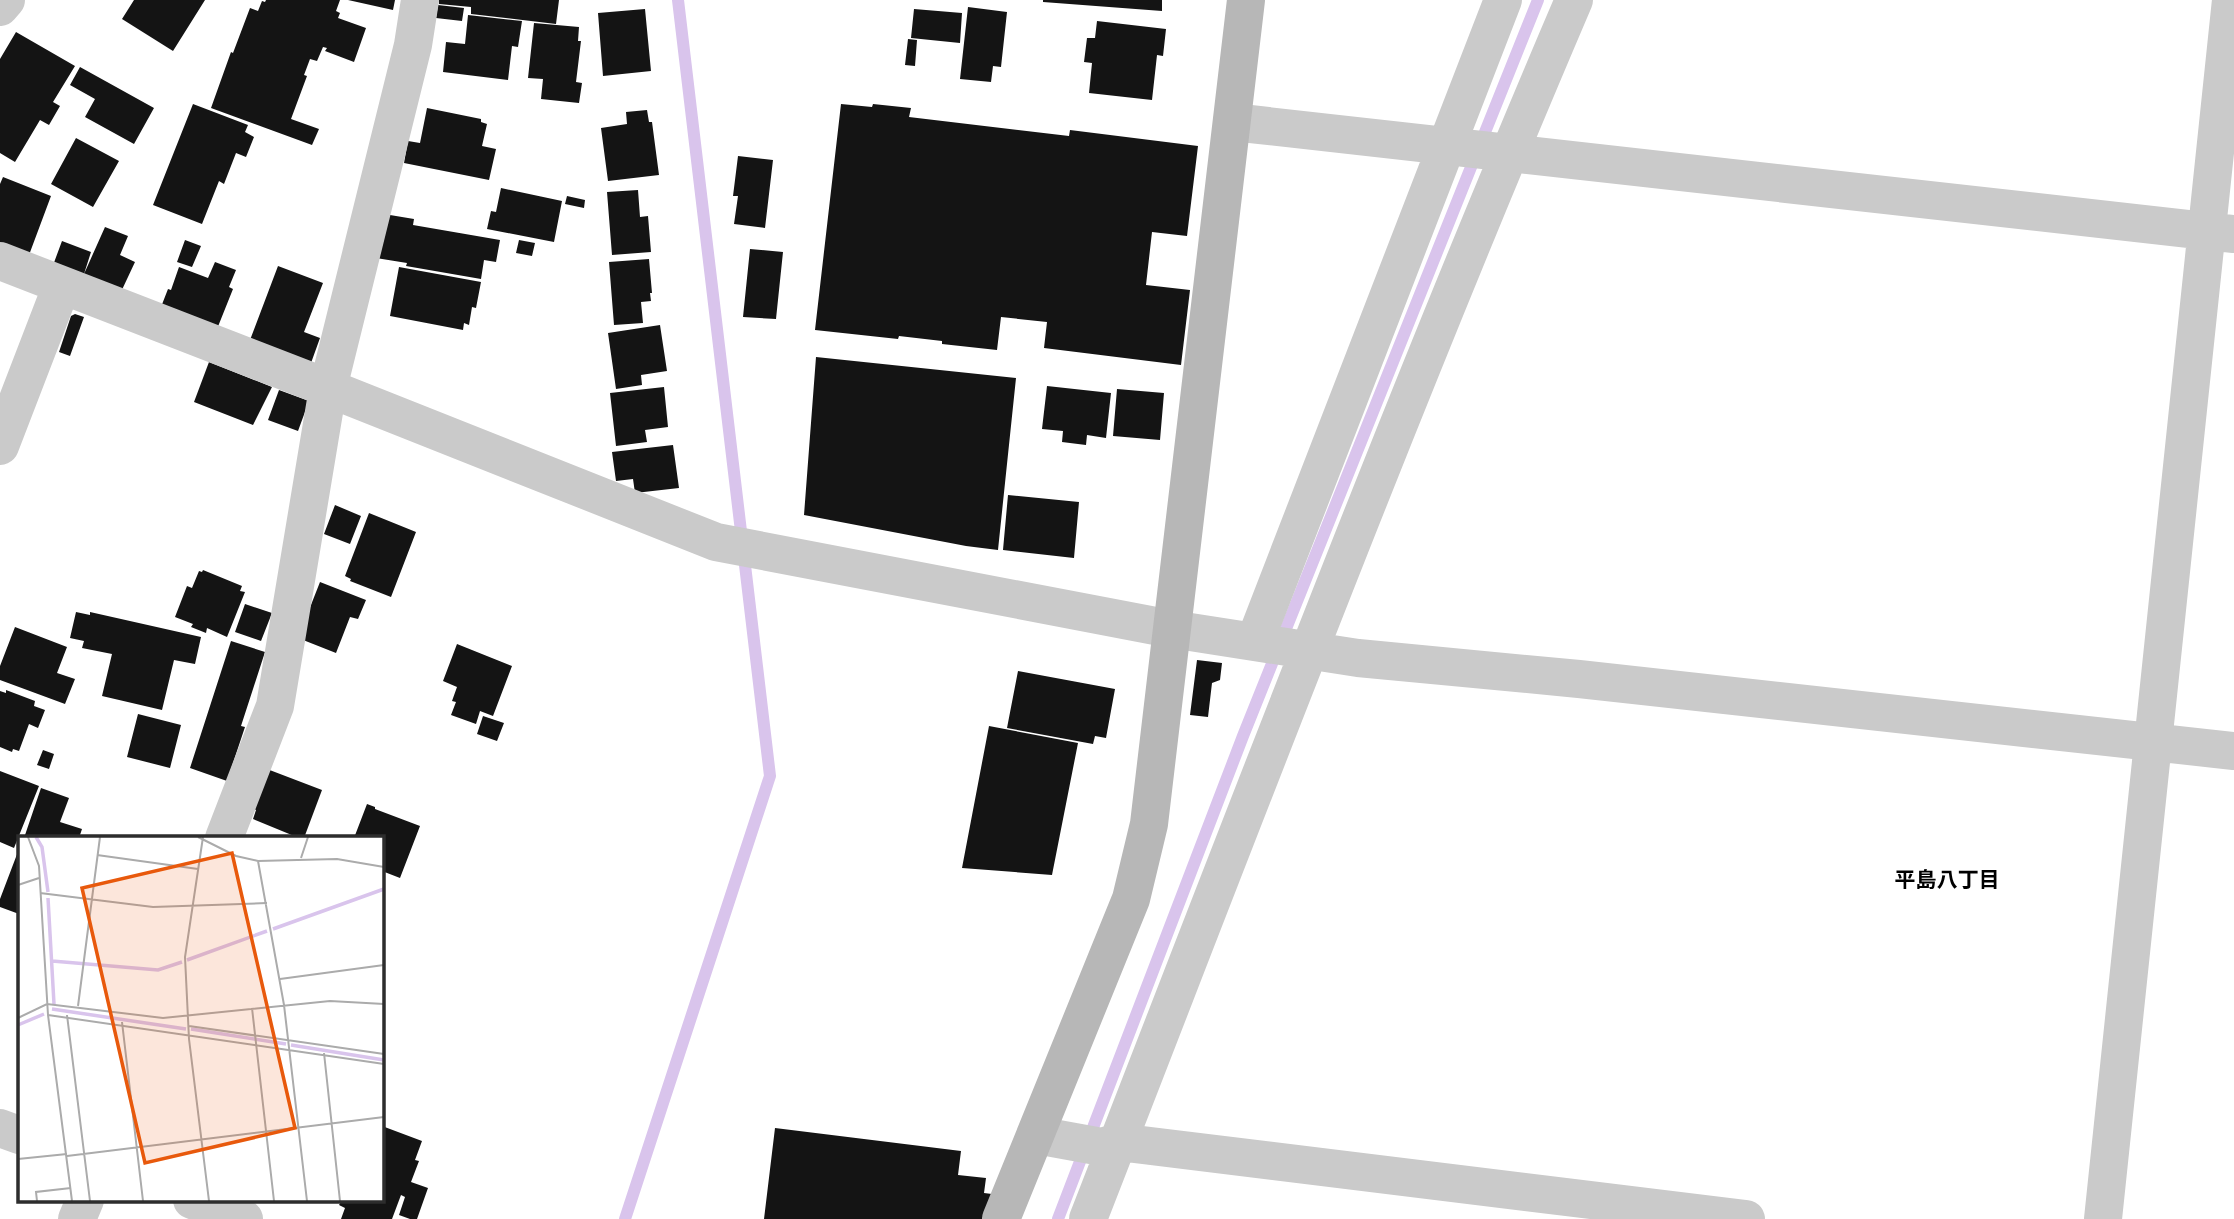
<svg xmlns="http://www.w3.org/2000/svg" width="2234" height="1219" viewBox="0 0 2234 1219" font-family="'Varela Round','Noto Sans JP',sans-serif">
	<rect width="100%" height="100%" fill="#fff"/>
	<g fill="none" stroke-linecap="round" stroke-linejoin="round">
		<!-- stream -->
		<path stroke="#d9c4ec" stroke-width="12" d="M625,1219L770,776L678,0
			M1058,1219L1243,736L1538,0"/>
	</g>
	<!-- building -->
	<path fill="#141414" d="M134,0H205L173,51L122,19Z
		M266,0H340L336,11L340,13L338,18L366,28L354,62L325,51L327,48L323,47L317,61L310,59L304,75L307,76L291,119L319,129L312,145L211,108L231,52L233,53L250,8L258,11L262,1L265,2Z
		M348,0H395L393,10Z
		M439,0H559L556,24L471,14V7L439,4Z
		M1043,0H1162V11L1043,2Z
		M438,5L464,8L462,21L436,18Z
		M968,7L1007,12L1001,67L993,66L991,82L960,79Z
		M645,9L651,71L603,76L598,13Z
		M914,9L962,13L960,43L911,38Z
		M468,15L522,21L518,47L512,46L508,80L443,72L446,42L465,44Z
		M1097,21L1166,29L1163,56L1157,55L1152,100L1089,93L1092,63L1084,62L1087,38H1095Z
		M534,23L579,27L578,41H581L576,82L582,83L579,103L541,99L543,79L528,78Z
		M16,32L75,66L53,102L60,106L49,125L40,120L15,162L0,153V59Z
		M908,39L917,40L915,66L905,65Z
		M80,67L154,108L134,144L85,117L95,99L70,85Z
		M193,104L248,125L245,132L254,137L246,157L236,153L224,184L219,181L202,224L153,205Z
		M841,104L872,107L873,104L911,108L909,117L1069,136L1070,130L1198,146L1187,236L1152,232L1146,285L1190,290L1181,365L1044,348L1047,322L1001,317L997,350L942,344V341L899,336L898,339L815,330Z
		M427,108L481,119V122L487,124L482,146L496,149L489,180L404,163L408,141L420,143Z
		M647,110L649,122H652L659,175L608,181L601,128L627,124L626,112Z
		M76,138L119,161L93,207L51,184Z
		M738,156L773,160L765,228L734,224L738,196H733Z
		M3,177L51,196L29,255L0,244V184Z
		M501,188L562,201L554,242L487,229L491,211L496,212Z
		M638,190L640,217L648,216L651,252L612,255L607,192Z
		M567,196L585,200L584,208L565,204Z
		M384,214L414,219L413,225L500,240L496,262L484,260L481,279L406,266L407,263L376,258Z
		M105,227L128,236L120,255L135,262L120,294L52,268L62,241L91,252L84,274Z
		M185,240L201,246L192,267L177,262Z
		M519,240L535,243L532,256L516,253Z
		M750,249L783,252L776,319L743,317Z
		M649,259L652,293H650L651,301L641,302L643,323L614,325L609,262Z
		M215,262L236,270L229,287L233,289L217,329L161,307L168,289L171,290L179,267L208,278Z
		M278,266L323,283L304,332L320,338L311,363L250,340Z
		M399,267L481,282L476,308L472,307L469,325L464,323L463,330L390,316Z
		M75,314L84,317L70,356L59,352L71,316Z
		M660,325L667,371L641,375L642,385L616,389L608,333Z
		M816,357L1016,378L998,550L966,546L804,515Z
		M209,362L272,387L253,425L194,402Z
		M1047,386L1111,393L1106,438L1087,435L1086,445L1062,442L1063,431L1042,429Z
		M664,387L668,427L645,430L647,442L616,446L610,393Z
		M1117,389L1164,393L1160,440L1113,436Z
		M279,390L309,401L298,431L268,420Z
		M673,445L679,488L635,493L633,479L616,481L612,452Z
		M1008,495L1079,502L1074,558L1003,550Z
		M335,505L361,516L350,544L324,534Z
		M369,513L416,532L391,597L350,581L351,579L345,576Z
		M203,570L242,586L240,591L245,592L227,637L207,628L206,633L191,627L193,624L175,617L187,586L192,588L199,571L202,572Z
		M320,582L366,600L358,619L350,617L336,653L298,638Z
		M245,604L272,613L261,641L235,632Z
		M76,612L90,615V612L201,637L195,664L174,660L162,710L102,696L112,654L82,648L84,641L70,638Z
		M15,627L67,647L57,673L75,679L65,704L0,680V666Z
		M231,641L265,652L241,726L245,727L227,781L190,768Z
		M457,644L512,666L493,716L480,711L476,724L451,715L456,702L452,701L457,687L443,681Z
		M1197,660L1222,663L1220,680L1212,683L1208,717L1190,715Z
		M1018,671L1115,689L1106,738L1095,736L1093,744L1007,728Z
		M6,690L35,701L34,706L45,710L38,728L29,724L19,751L13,749L12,752L0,747V691L6,693Z
		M138,714L181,725L170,768L127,757Z
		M483,716L504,723L497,741L477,734Z
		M989,726L1078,743L1052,875L962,868Z
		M43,750L54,754L49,769L37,765Z
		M267,769L322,790L304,838H299L253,819L256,810L252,808Z
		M0,771L39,786L14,848L0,842Z
		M41,788L69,798L60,822L82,829L79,838H24Z
		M367,804L375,807V809L420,826L400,878L382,871V838H354Z
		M19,849V914L0,907V899Z
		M382,1126L422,1141L415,1160L419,1161L411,1182L428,1188L417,1219H410L399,1215L405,1197L401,1195L392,1219H341L345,1208L339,1205L342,1200H382Z
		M775,1128L961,1151L958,1175L986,1178L984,1193L992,1194L982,1219H764Z"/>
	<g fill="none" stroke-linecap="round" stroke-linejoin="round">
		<!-- street -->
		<path stroke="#cacaca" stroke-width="38" d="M0,7L6,0
			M1232,122L2234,234
			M0,261L328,388L716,542L1171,629L1358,658L1579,679L2234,751
			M0,446L62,285
			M1255,641L1503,0
			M224,838L275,706L328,388L413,45L420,0
			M0,1128L19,1135
			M1036,1135L1102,1147L1118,1142L1746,1219
			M192,1200L244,1219
			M77,1219L85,1200
			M1088,1219C1247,811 1402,402 1574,0
			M2103,1219L2231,0"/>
		<!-- secondary -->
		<path stroke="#b7b7b7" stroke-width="38" d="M1001,1219L1131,899L1149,824L1246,0"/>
	</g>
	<g text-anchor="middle" stroke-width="7" stroke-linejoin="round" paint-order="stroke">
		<!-- neighbourhood labels -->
		<g font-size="21" font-weight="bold" fill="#000" stroke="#fff">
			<text x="1947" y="887">平島八丁目</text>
		</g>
	</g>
	<!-- overview -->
	<g transform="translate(18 836)">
		<rect width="366" height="366" fill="#fff"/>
		<path fill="none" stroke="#d9c4ec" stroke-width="3.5" d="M18,1L24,11L30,56M30,62L36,168M255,93L366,53M169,124L249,95M34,125L140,134L164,126M34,173L168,193M0,189L26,178M173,193L268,208M273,209L366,224"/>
		<path fill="none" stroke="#ababab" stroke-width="2" d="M10,1L21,30L30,179L54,365M180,1L218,20L240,25L319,23L366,31M185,1L167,121L171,203L191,365M79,19L180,33M283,22L290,1M240,25L266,169L289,365M0,49L21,42M22,57L135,71L249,67M262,143L366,129M60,170L82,1M234,172L256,365M30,179L366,228M49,179L72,365M0,182L29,168L145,182L312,165L366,168M104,186L125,365M171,190L366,218M306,217L322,365M49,320L366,281M0,323L49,318M19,365L18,356L53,352"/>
		<path fill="#e8590c" fill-opacity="0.15" stroke="#e8590c" stroke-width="3.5" d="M214,17L277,292L127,327L64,52Z"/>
		<rect width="366" height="366" fill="none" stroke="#2d2d2d" stroke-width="3.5"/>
	</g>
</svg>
